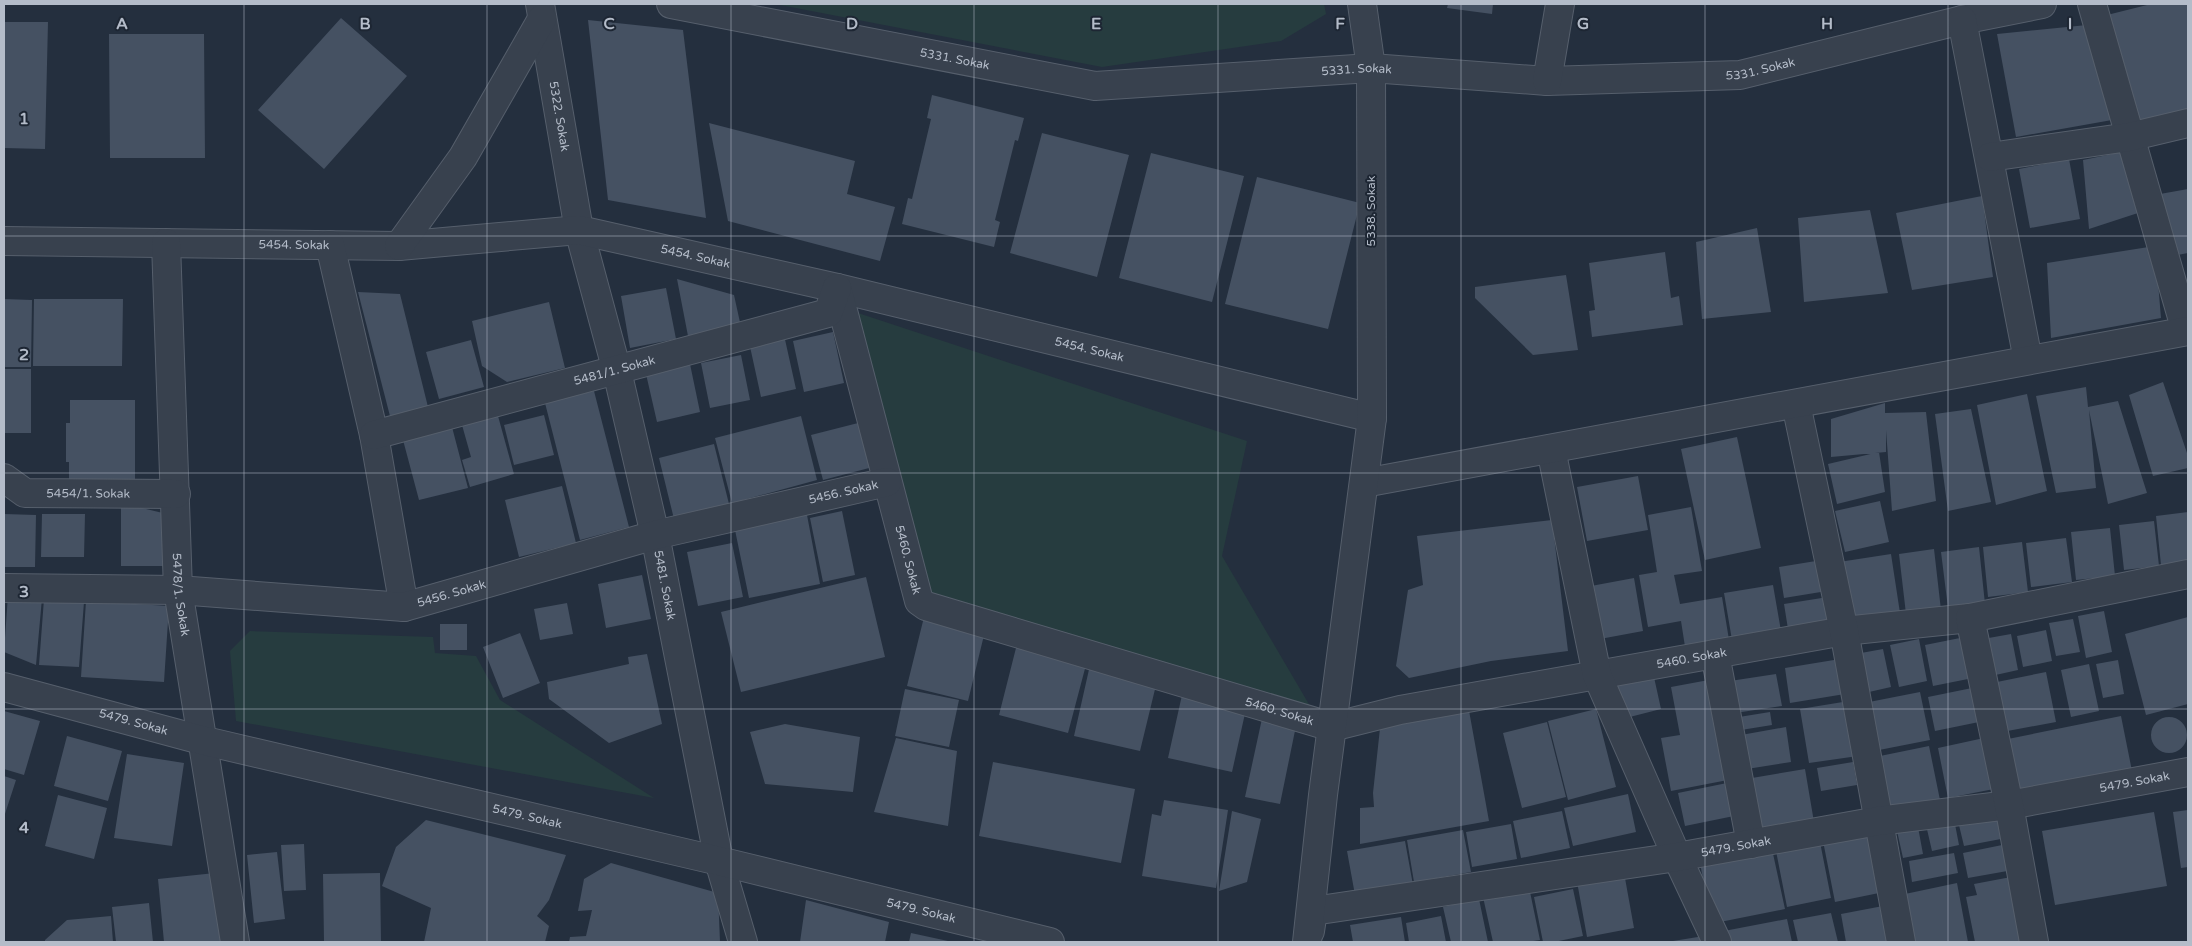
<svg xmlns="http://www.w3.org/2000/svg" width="2192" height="946" viewBox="0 0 2192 946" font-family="'Varela Round',sans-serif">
	<rect width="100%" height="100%" fill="#242f3e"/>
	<!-- green -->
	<path fill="#263c3f" d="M775,4H1324L1326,14L1281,41L1102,67Z
		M855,312L1247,441L1222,556L1317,718L923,595Z
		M250,631L433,637L435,653L476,656L500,700L654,798L236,721L230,651Z"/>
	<!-- building -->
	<path fill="#455162" d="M1448,4H1493L1492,14L1447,8Z
		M2151,4H2188V110L2135,124L2107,15Z
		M341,18L407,76L324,169L258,110Z
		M588,20L683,30L706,218L608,200Z
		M4,22H48L45,149L4,148Z
		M2087,25L2112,120L2016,137L1997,34Z
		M109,34H204L205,158H110Z
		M932,95L1024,118L1018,141L1015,140L995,220L1000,222L994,247L902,224L908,198L912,199L931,119L927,118Z
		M709,123L855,161L847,194L895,207L880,261L728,221Z
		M1042,133L1129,155L1097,277L1010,253Z
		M2122,152L2138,213L2089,229L2083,160Z
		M1151,153L1244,176L1212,302L1119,278Z
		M2069,159L2080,219L2030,228L2019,169Z
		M1257,177L1360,203L1328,329L1225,304Z
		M2188,189V253L2172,256L2160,194Z
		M1982,196L1993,277L1912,290L1896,213Z
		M1870,210L1888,293L1804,302L1798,218Z
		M1757,228L1771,312L1702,319L1696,242Z
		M2155,246L2161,318L2051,338L2047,263Z
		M1665,252L1671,298L1679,296L1683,325L1592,337L1589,311L1595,310L1589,263Z
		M1566,275L1578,350L1533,355L1475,298V287Z
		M677,279L734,295L741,327L688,336Z
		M666,288L676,339L630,348L621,296Z
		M358,292L400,294L429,411L391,420Z
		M4,299L32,300L31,367H4Z
		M34,299H123L122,366H33Z
		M549,302L565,368L507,382L482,366L472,321Z
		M833,332L844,383L804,392L793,341Z
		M784,335L796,389L761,397L749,342Z
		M471,340L484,387L439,399L426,352Z
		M741,355L750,400L710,408L701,363Z
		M690,364L700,412L657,422L646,374Z
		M4,369H31V433H4Z
		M2163,382L2188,456V468L2153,476L2129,395Z
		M2086,387L2088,407L2118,401L2147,493L2108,504L2089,410L2096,488L2056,493L2036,396Z
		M594,391L629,527L580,540L545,403Z
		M2027,394L2047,491L1996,505L1977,405Z
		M70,400H135V482H69V462H66V423H70Z
		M1885,403V413L1926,412L1936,501L1892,511L1886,430V452L1831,457V419Z
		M1971,409L1991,502L1948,511L1935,414Z
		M544,415L554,455L514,465L504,425Z
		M498,416L514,474L470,487L462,460L471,457L462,425Z
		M801,416L817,480L732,503L715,438Z
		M862,422L873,467L823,480L811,435Z
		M452,427L468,488L419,500L403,440Z
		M1737,437L1761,548L1705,560L1681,449Z
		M714,444L729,504L674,519L659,458Z
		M1879,452L1885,492L1837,504L1828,464Z
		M1638,476L1648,530L1587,541L1577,487Z
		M562,486L576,543L519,557L505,500Z
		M1880,501L1889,542L1845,552L1835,511Z
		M121,503L167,514V566H121Z
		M1691,507L1702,571L1674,575L1680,604L1722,597L1730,646L1686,653L1681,621L1648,627L1639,575L1657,572L1648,515Z
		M842,511L855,575L823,582L810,518Z
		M2188,512V562L2161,565L2156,516Z
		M4,514L36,515L35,567H4Z
		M42,514H85L84,557H41Z
		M807,515L820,584L749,598L735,530Z
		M1552,520L1568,651L1491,661L1409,678L1396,666L1408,590L1423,585L1417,536Z
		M2154,521L2159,566L2124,570L2119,525Z
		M2110,528L2115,576L2076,580L2071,532Z
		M2066,538L2072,582L2031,587L2026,543Z
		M2022,542L2028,592L1988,597L1983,547Z
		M732,543L743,597L698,606L687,552Z
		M1979,547L1985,604L1948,608L1941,552Z
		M1934,549L1941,610L1906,614L1899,554Z
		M1891,554L1900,613L1849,621L1839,562Z
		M1822,560L1827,591L1784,598L1779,567Z
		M642,575L651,619L606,628L598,584Z
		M866,577L885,657L741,692L721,612Z
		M1634,578L1643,631L1600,639L1591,586Z
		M1773,585L1781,631L1732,640L1724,593Z
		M8,595L42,598L36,665L4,652Z
		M1828,597L1833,622L1788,629L1784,604Z
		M44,599L84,602L79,667L39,665Z
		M86,601L169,606L164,682L81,677Z
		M567,603L573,634L540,640L534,609Z
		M2104,611L2112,652L2086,658L2078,616Z
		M924,617L985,631L968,701L907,686Z
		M2188,617V704L2146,715L2125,634Z
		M2073,619L2080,652L2056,656L2049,623Z
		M440,624H467V650H440Z
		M2046,630L2052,661L2023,667L2017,636Z
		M520,633L540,683L503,698L483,647Z
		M2011,634L2018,670L1991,676L1983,639Z
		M1965,637L1973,678L1933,686L1925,645Z
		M1919,639L1927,681L1899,687L1890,645Z
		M1017,644L1087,661L1068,733L999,715Z
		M1883,649L1891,687L1869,692L1861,653Z
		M647,654L662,724L609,743L549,699L547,682L629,664L628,657Z
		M1840,659L1845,694L1790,703L1785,668Z
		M2118,660L2124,694L2103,698L2096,664Z
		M2089,664L2099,711L2071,717L2061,670Z
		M1090,665L1157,681L1140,751L1074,736Z
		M1652,668L1661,709L1622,719L1613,677Z
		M2046,672L2056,722L2002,732L1992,683Z
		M1776,674L1782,706L1735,713L1730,681Z
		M1714,679L1733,779L1671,791L1661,738L1680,735L1671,687Z
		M1972,688L1979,722L1935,731L1928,697Z
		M905,689L959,700L949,747L895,736Z
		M1920,692L1930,740L1874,751L1864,703Z
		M1182,695L1246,709L1232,772L1168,758Z
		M1849,701L1858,756L1809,763L1800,709Z
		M1468,705L1489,821L1360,844V808L1374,807L1373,793L1381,719Z
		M1596,709L1616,787L1568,800L1548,721Z
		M4,711L40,721L24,775L4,769Z
		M1770,712L1772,725L1741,730L1739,717Z
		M1263,714L1297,721L1280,804L1245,797Z
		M2121,716L2132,771L2014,795L2003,740Z
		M2151 735a18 18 0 1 1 36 0a18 18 0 1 1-36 0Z
		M1547,722L1566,797L1522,808L1503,733Z
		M785,724L860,737L853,792L765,784L750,732Z
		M1786,727L1791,762L1747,769L1741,735Z
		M67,736L122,751L108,801L54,786Z
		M896,738L957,751L948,826L874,812Z
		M1984,738L1994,789L1948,798L1938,748Z
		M1929,746L1940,800L1890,810L1880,756Z
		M127,754L184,763L172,846L114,838Z
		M993,762L1135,789L1121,863L979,836Z
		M1853,762L1857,785L1821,791L1817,768Z
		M1805,769L1814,822L1755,831L1746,779Z
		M4,776L16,780L4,817Z
		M1727,783L1734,816L1685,826L1678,793Z
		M1628,794L1636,832L1573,846L1564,808Z
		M58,795L107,808L94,859L45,846Z
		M1164,800L1228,810L1216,888L1142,876L1152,814L1161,816Z
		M2188,810V867L2181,868L2173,812Z
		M1232,811L1261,819L1247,882L1219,891Z
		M1562,811L1570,848L1521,858L1513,821Z
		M2154,812L2167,886L2055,905L2042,831Z
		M1996,813L2001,839L1964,846L1958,821Z
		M1954,819L1959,845L1932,851L1926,825Z
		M426,820L566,855L549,900L537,916L549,926L545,942H424L431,908L382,886L396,847Z
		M1511,824L1517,859L1472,867L1466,832Z
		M1918,827L1923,854L1903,858L1897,831Z
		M1463,830L1471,872L1414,882L1407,840Z
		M1867,833L1879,893L1835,902L1823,841Z
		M1405,841L1413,885L1355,895L1347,851Z
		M1820,842L1831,898L1787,907L1776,851Z
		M304,844L306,890L284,891L281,845Z
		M2007,844L2013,870L1968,878L1963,853Z
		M1772,849L1785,909L1720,922L1703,879L1700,863Z
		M277,852L285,919L254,923L247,855Z
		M1954,853L1958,873L1912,882L1909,861Z
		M611,863L718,893L720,942H569L570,937L586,936L592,910L578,911L584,879Z
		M1623,867L1634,928L1587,937L1576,876Z
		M215,873L222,942H164L158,879Z
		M380,873L381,942H324L323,874Z
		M2011,877L2025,942H1975L1966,897L1977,895L1974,884Z
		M1957,883L1968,942H1915L1905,894Z
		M1529,887L1540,940L1527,942H1493L1483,897Z
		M1573,889L1583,936L1554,942H1543L1534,897Z
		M1479,899L1488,942H1451L1443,907Z
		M806,900L889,922L885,942H800Z
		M149,903L153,942H116L112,907Z
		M1883,906L1891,942H1846L1841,914Z
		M1831,913L1838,942H1798L1793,920Z
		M111,916L113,942H45V940L67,920Z
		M1441,916L1446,942H1409L1406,923Z
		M1401,917L1405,942H1353L1350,925Z
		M1787,919L1792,942H1727L1724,931Z
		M911,933L948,941V942H909Z
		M1704,936L1706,942H1673V941Z"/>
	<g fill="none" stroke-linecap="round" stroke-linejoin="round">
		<!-- street casing -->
		<g stroke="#565f6c" stroke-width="30">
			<g id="street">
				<path id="s1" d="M540,4L579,230L617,371L655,535L719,861L743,942"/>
				<path id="s2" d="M671,4L1095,86L1371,68L1547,81L1740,75L1962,20L2042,4"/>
				<path d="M2092,4L2186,331"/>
				<path d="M1962,20L2028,360"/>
				<path d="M1547,81L1560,4"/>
				<path d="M1990,157L2129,137L2188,123"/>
				<path id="s3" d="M4,241L399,246L579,230L837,288L1372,418"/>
				<path id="s4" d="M166,243L178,590L235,942"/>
				<path d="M330,245L374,435L404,607"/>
				<path d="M399,246L463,157L542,19"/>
				<path id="s5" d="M837,288L919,601L926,606L1332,727L1400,710L1844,631L1970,618"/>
				<path d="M1796,404L1844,631L1901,942"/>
				<path id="s6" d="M374,435L828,313L837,288"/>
				<path d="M1551,449L1597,675L1677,857L1717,942"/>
				<path id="s7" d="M4,478L25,493L176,494"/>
				<path d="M1364,483L2188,331"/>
				<path id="s8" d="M4,588L178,590L404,607L655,535L887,482"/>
				<path d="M1715,654L1751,844"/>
				<path id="s9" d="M4,687L201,740L719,861L1050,942"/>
				<path id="s10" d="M1310,931L1313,911L1677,857L1878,821L2009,805L2188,772"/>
				<path d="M1307,942L1323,795L1372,418L1371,68L1362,4"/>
				<path d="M2034,942L2009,805L1970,618L2188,574"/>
			</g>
		</g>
		<!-- street -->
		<use href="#street" stroke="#38414e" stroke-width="28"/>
	</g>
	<!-- grid -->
	<path fill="none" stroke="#b4bcc9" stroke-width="1" stroke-opacity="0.55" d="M244,4V942M487,4V942M731,4V942M974,4V942M1218,4V942M1461,4V942M1705,4V942M1948,4V942M4,236H2188M4,473H2188M4,709H2188"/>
	<g text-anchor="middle" stroke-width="4" stroke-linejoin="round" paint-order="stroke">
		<!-- street labels -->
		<g font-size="12" fill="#b4bcc9" stroke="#1d2633">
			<text dy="4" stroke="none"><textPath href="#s2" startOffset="289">5331. Sokak</textPath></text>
			<text dy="4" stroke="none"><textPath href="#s2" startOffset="1099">5331. Sokak</textPath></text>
			<text dy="4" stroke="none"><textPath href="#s2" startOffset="694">5331. Sokak</textPath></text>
			<text dy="4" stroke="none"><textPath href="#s1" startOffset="114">5322. Sokak</textPath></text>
			<text transform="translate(1371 211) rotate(-90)" y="4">5338. Sokak</text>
			<text dy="4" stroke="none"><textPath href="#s3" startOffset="290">5454. Sokak</textPath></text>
			<text dy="4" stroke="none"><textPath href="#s3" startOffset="695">5454. Sokak</textPath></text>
			<text dy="4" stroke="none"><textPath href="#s3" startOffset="1100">5454. Sokak</textPath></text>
			<text dy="4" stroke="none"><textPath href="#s6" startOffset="249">5481/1. Sokak</textPath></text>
			<text dy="4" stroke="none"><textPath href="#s8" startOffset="855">5456. Sokak</textPath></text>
			<text dy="4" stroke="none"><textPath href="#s7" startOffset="89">5454/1. Sokak</textPath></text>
			<text dy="4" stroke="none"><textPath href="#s5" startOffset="281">5460. Sokak</textPath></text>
			<text dy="4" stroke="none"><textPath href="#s1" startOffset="595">5481. Sokak</textPath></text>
			<text dy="4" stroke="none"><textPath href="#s4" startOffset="352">5478/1. Sokak</textPath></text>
			<text dy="4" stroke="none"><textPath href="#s8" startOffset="450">5456. Sokak</textPath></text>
			<text dy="4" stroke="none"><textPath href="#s5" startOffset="1122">5460. Sokak</textPath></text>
			<text dy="4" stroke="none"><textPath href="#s5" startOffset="701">5460. Sokak</textPath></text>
			<text dy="4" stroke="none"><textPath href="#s9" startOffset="134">5479. Sokak</textPath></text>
			<text dy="4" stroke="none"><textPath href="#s10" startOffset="852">5479. Sokak</textPath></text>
			<text dy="4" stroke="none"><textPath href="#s9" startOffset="539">5479. Sokak</textPath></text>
			<text dy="4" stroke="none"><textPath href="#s10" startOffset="448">5479. Sokak</textPath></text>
			<text dy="4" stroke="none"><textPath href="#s9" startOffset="944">5479. Sokak</textPath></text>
		</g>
	</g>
	<g font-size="16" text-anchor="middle" font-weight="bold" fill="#b4bcc9" stroke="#1d2633" stroke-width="4" stroke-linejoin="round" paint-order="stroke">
		<text x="122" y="29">A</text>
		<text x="365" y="29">B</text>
		<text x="609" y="29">C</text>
		<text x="852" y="29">D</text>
		<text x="1096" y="29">E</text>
		<text x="1340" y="29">F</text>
		<text x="1583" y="29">G</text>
		<text x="1827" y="29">H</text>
		<text x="2070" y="29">I</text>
		<text x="24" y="124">1</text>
		<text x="24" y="360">2</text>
		<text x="24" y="597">3</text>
		<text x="24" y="833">4</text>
	</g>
	<!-- border -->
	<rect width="2192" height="946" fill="none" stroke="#b4bcc9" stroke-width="10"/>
</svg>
